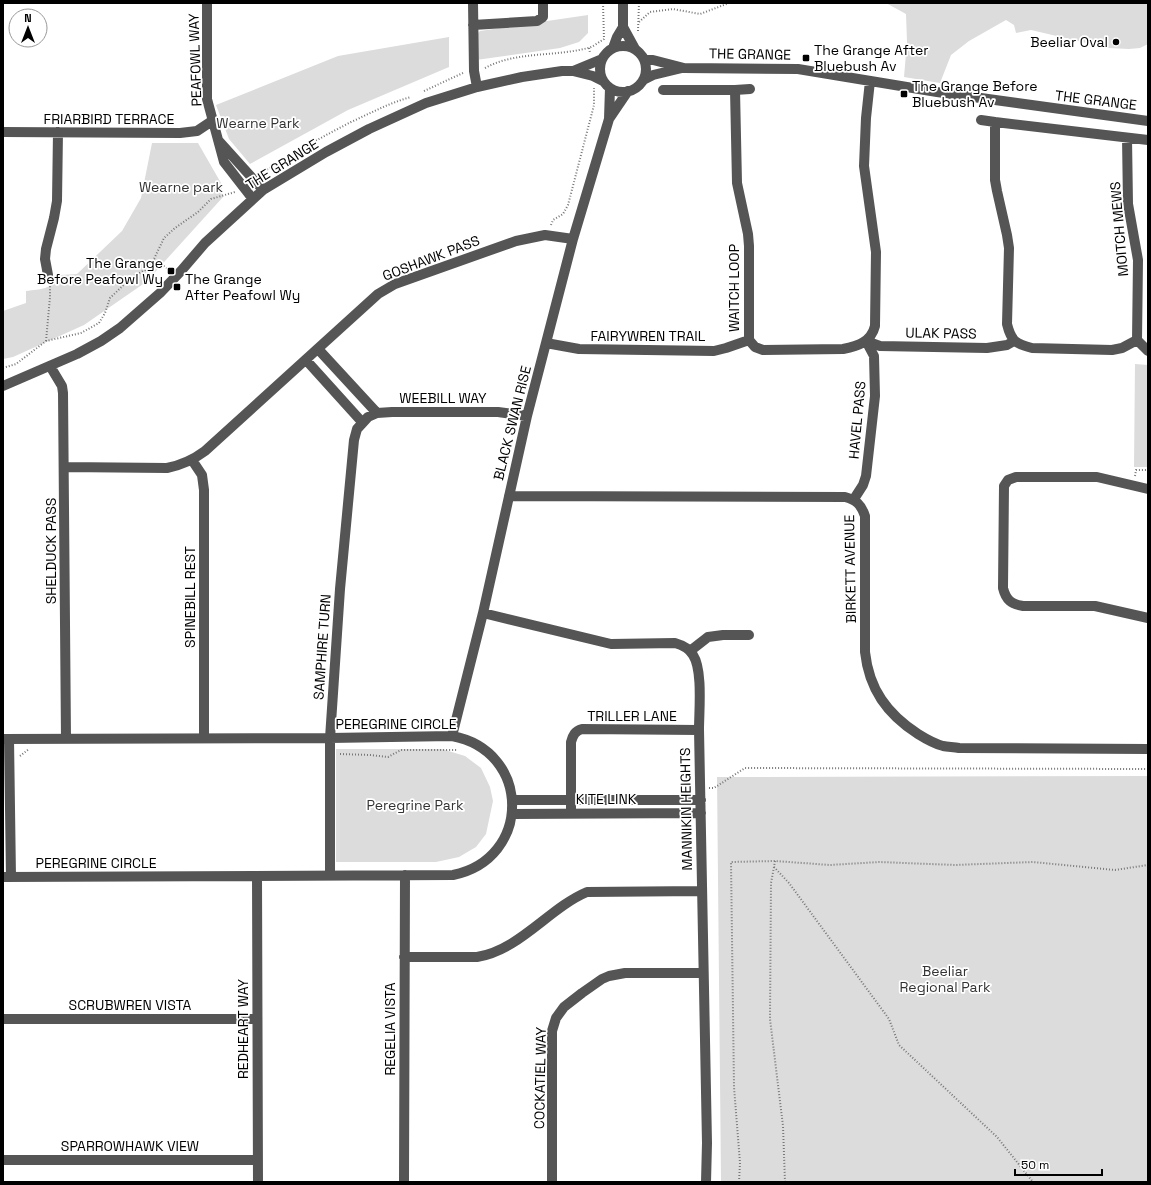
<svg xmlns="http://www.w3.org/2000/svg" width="1151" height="1185" viewBox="0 0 1151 1185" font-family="'Space Grotesk',sans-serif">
	<rect width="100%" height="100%" fill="#fff"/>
	<!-- green -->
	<path fill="#dcdcdc" d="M886,3H1148V44L1140,48L1129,49L1108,48L1031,30L1016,33L1014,25L1006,20L969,41L951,55L940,83L904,77L907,42L906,14Z
		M588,15V33L579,42L560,48L476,60L475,36L480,31Z
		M449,37V67L348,110L250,164L229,139L216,105L338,56Z
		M152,143H198L221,183L223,197L146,282L84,325L13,357L3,359V311L26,303V291C41,289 51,290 60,275L77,274L122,231L141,198Z
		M1135,364L1148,365V467H1134Z
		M336,749H442L465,756L481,768L490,787L493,801L486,834L476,847L459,857L436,862H336Z
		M1148,776V1182H721L717,777Z"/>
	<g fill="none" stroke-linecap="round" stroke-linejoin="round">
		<!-- path -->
		<path stroke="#777" stroke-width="2" stroke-dasharray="1 2" stroke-linecap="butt" d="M639,22L650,12L673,9L700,14L729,3
			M638,31L639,3
			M589,48L590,53
			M485,68C516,51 554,57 588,48C593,47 599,42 604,39L603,3
			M424,91L463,73
			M262,173C291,154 320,138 351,122C371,113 389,103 411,97
			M551,225L553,220L563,214L568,205L594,105V88
			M154,259L168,269
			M46,341L50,297V284
			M3,368L16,364L46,341L81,333L99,323L105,313L110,298L132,277L145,270L154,259L164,238L175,228L198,212L211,199L235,192
			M1135,476L1136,470H1148
			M340,754L370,755L388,757L401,750H457
			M20,756L29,749
			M709,788H714L745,768L1148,769
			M775,861L774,867L789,883L889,1019L899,1045L997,1137L1033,1182
			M774,867L771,883L770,1019L783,1126L785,1182
			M739,1182L740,1163L734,1087L731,862L775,861L830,865L879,862L955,865L1033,862L1115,870L1148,865"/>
		<!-- minor -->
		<path stroke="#555" stroke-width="10" d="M207,3V99L224,162L252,198
			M473,3L474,71L477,87
			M623,3V27L635,49
			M473,25L537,21L543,17V3
			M600 69a23 23 0 1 1 46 0a23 23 0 1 1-46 0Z
			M613,48L617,37L623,27
			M645,60H653L684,68L798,69L937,92L1148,121
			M573,71L602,59
			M643,80L653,75L682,68
			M663,90H735L737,183L748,234L749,246V340L755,347L763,350L843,349C858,346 871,342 875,326L876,252L864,166L866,118L870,81
			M735,90L750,89
			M609,119L628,91
			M981,120L995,122
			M3,132L180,133L197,131L212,121
			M1127,138L1128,204L1138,260L1137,340
			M218,140L263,190
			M1148,140L995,122V180L997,191L1007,235L1009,248L1007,324C1011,341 1016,344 1032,348L1112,350L1122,348L1137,340L1148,351
			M48,275L45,259L46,249L54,218L57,201L58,132
			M866,341L880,346L987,348L1007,345L1014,341
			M546,343L579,349L714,351L726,348L749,340
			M318,349L377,413
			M306,360L362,422
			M50,366L62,386L63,393L66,739
			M3,386L77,354L101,341L120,328L160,293L181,271L205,243L263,190L326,152L369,129L426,103L477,87L522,77L562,71H573L593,76L603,81
			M192,460L202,475L204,490V738
			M64,467L167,468C182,465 193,460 205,451L378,294L395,284L516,241L545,235L573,239
			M1148,489L1097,477H1016L1008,480L1004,486L1003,588C1006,600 1011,604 1023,606H1095L1148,618
			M509,496L845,497C856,500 861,504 865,516V652C869,689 887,714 918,734C926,739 935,744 943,746C948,747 954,747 959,748L1148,749
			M854,499L863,485L866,476L875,396L874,356L866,341
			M483,613L611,644L675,643C682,645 689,648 693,655C703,670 699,711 699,730L707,1143L706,1182
			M690,651L708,637L723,635H749
			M452,736L483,613L527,416L573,239L609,119L610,88
			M3,739L330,738L452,736C532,751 532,859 453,875L3,877
			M9,739L11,877
			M512,800H701
			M571,813V742C573,735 575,731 582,729L699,730
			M512,814L701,813
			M257,876L258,1182
			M330,876V738L340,589L354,440L357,429L368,417L377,413L392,412H498L527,416
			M404,957H477C520,950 549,908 587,892L702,891
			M3,1019H257
			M3,1160H258
			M404,1182L405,875
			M552,1182V1031L556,1018L564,1007L582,993L602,979L609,976L625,973H703"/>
	</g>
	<!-- markers -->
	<g fill="#000" stroke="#fff" stroke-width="1.5">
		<circle cx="1116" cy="42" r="4"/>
		<rect x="802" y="54" width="8" height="8" rx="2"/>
		<rect x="900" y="90" width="8" height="8" rx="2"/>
		<rect x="167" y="267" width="8" height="8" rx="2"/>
		<rect x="173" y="283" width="8" height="8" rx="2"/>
	</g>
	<g text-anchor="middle" stroke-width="3.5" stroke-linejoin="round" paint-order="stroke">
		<!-- poi labels -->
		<g font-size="14" fill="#000" stroke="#fff" text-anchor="start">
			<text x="1108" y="47" text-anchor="end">Beeliar Oval</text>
			<text x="814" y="55">The Grange After<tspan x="814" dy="16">Bluebush Av</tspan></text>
			<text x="912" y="91">The Grange Before<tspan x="912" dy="16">Bluebush Av</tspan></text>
			<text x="163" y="268" text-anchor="end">The Grange<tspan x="163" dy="16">Before Peafowl Wy</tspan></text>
			<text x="185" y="284">The Grange<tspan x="185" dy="16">After Peafowl Wy</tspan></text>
		</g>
		<!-- street labels -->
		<g font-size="14" fill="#000" stroke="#fff">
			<text transform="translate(750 54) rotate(1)" y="5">THE GRANGE</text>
			<text transform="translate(195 60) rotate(-92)" y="5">PEAFOWL WAY</text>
			<text transform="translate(1096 100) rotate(7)" y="5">THE GRANGE</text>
			<text x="109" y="124">FRIARBIRD TERRACE</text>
			<text transform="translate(282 164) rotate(-32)" y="5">THE GRANGE</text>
			<text transform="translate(1119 229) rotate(-95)" y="5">MOITCH MEWS</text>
			<text transform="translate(431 258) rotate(-21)" y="5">GOSHAWK PASS</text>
			<text transform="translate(734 288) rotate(-90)" y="5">WAITCH LOOP</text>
			<text transform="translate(941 333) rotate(1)" y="5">ULAK PASS</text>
			<text x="648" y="341">FAIRYWREN TRAIL</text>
			<text x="443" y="403">WEEBILL WAY</text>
			<text transform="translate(857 420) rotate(-85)" y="5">HAVEL PASS</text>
			<text transform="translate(512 423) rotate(-76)" y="5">BLACK SWAN RISE</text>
			<text transform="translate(51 551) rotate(-90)" y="5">SHELDUCK PASS</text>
			<text transform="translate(850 569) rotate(-91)" y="5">BIRKETT AVENUE</text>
			<text transform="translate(190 597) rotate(-90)" y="5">SPINEBILL REST</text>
			<text transform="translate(322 647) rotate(-86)" y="5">SAMPHIRE TURN</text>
			<text x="632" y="721">TRILLER LANE</text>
			<text x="396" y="729">PEREGRINE CIRCLE</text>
			<text x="606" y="804">KITE LINK</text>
			<text transform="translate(686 809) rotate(-91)" y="5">MANNIKIN HEIGHTS</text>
			<text x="96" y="868">PEREGRINE CIRCLE</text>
			<text x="130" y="1010">SCRUBWREN VISTA</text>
			<text transform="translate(243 1029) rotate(-90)" y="5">REDHEART WAY</text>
			<text transform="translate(390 1029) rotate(-90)" y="5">REGELIA VISTA</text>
			<text transform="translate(540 1078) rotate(-89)" y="5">COCKATIEL WAY</text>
			<text x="130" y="1151">SPARROWHAWK VIEW</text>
		</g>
		<!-- park labels -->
		<g font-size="14" fill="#333" stroke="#fff">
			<text x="258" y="128">Wearne Park</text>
			<text x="181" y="192">Wearne park</text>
			<text x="415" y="810">Peregrine Park</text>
			<text x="945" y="976">Beeliar<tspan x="945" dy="16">Regional Park</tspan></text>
		</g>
	</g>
	<!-- border -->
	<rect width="1151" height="1185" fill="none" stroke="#000000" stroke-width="8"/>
	<!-- north arrow -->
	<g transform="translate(28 28)"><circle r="19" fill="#ffffff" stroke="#999999"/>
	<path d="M0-3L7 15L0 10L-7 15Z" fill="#000000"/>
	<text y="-6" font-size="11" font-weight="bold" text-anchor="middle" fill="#000000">N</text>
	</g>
	<!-- scale -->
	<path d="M1015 1169v6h87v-6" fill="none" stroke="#000000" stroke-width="2"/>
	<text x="1021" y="1169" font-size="12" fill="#000000" stroke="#ffffff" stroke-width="3" paint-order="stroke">50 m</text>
</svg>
